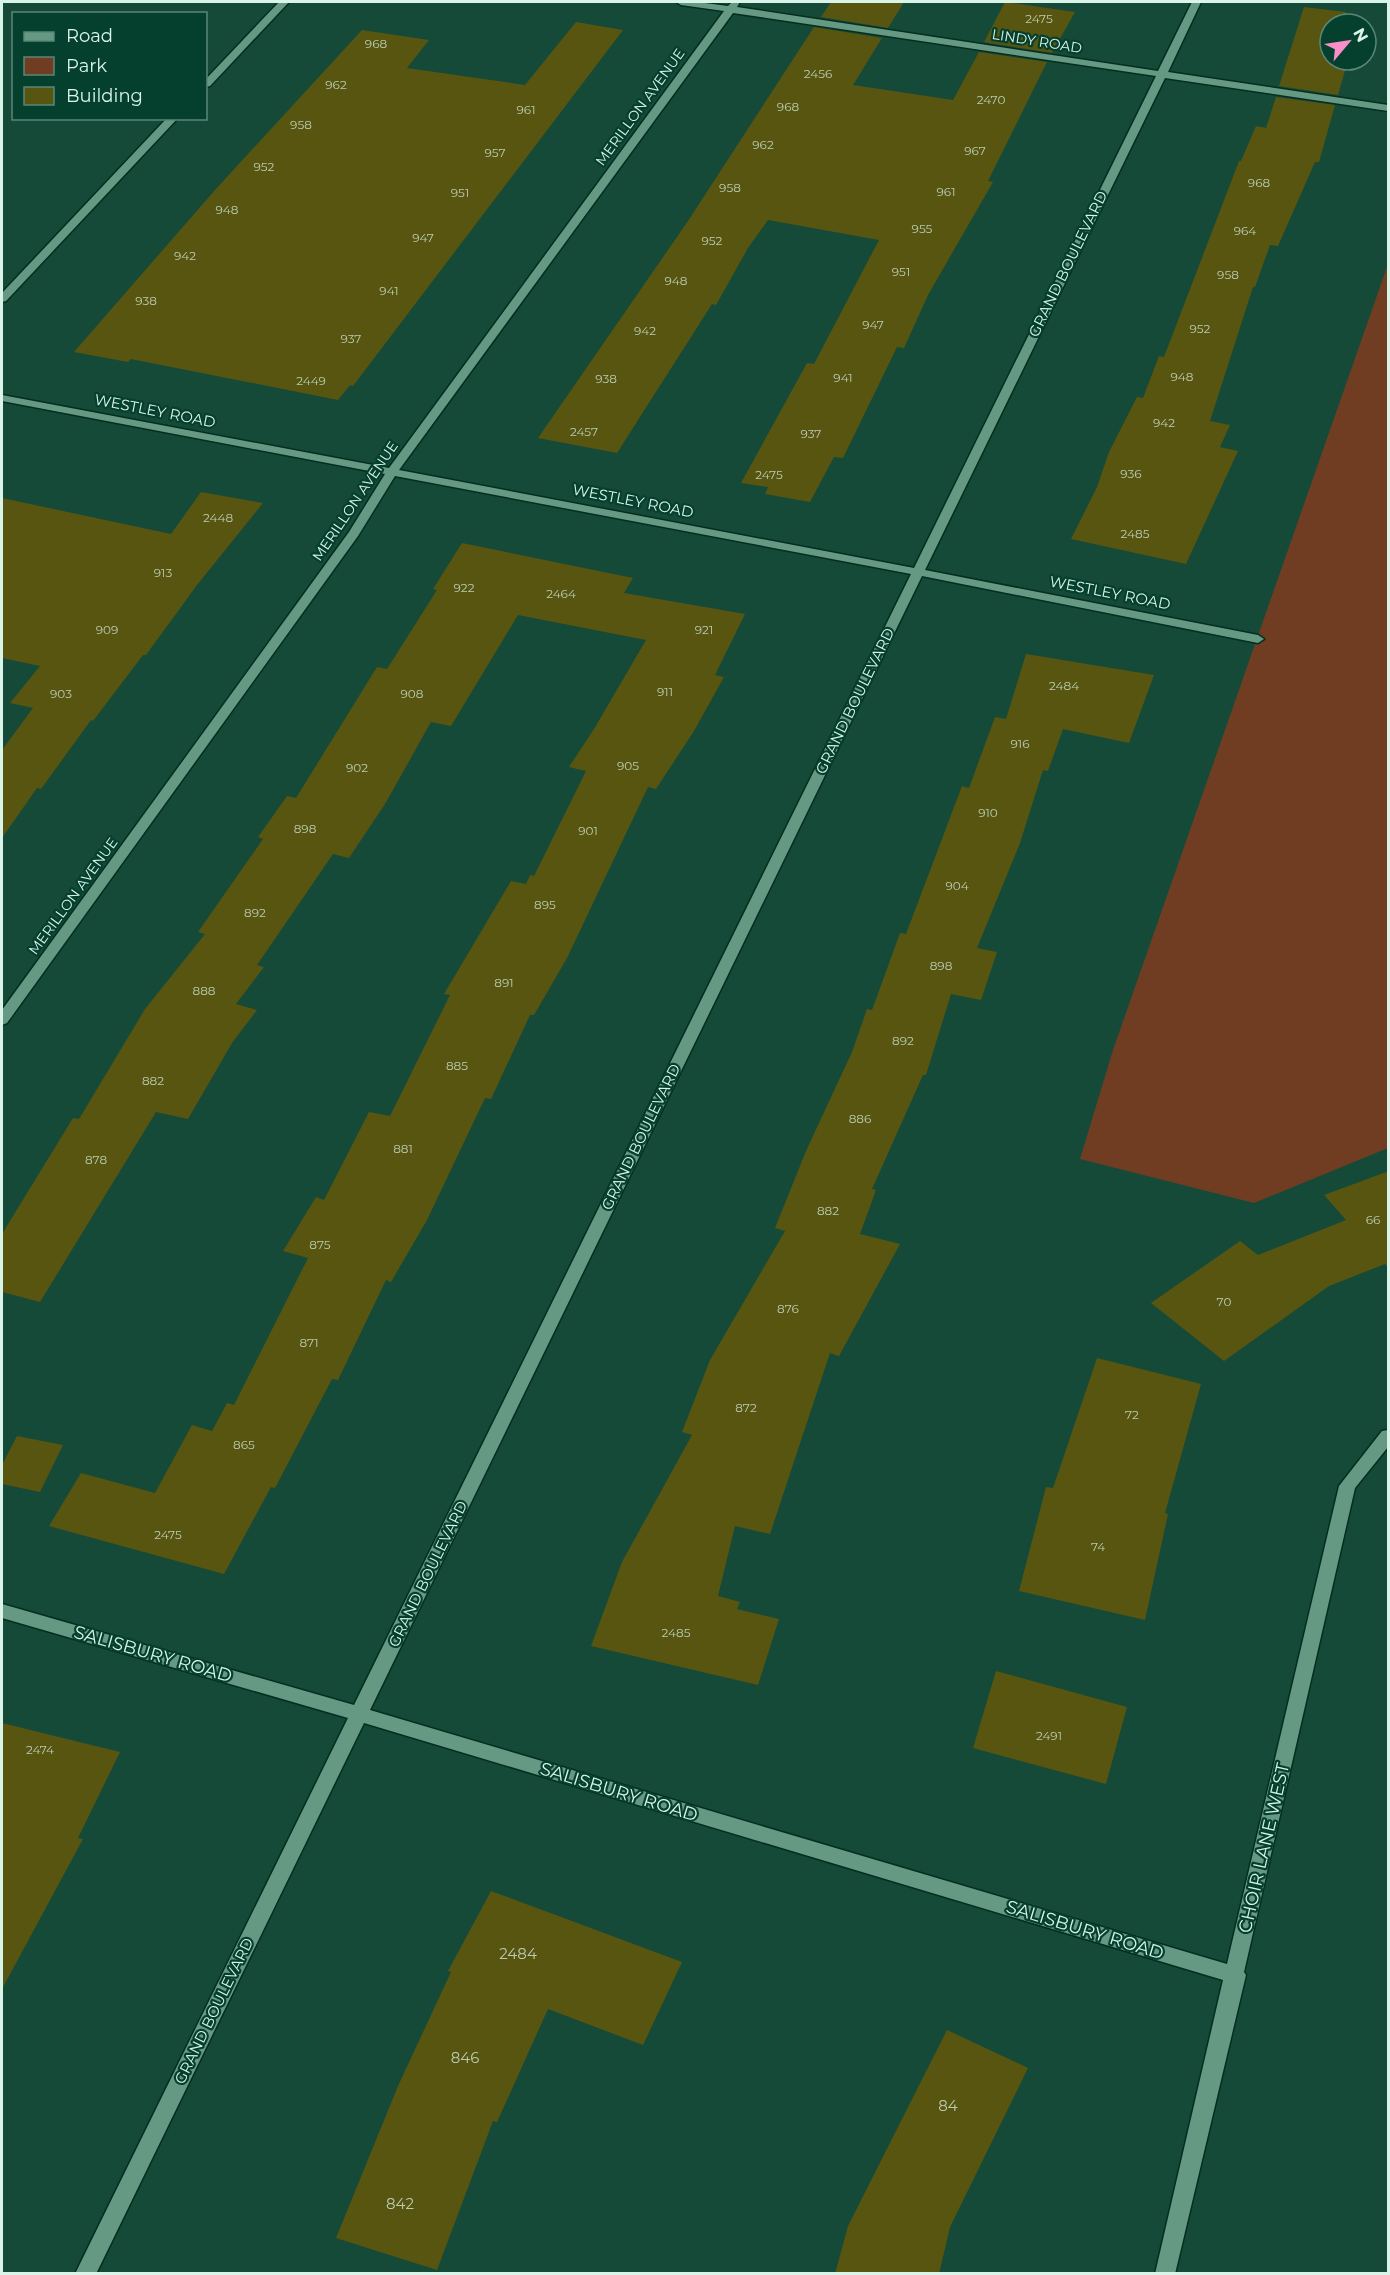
<svg xmlns="http://www.w3.org/2000/svg" width="1390" height="2275" viewBox="0 0 1390 2275" font-family="Montserrat,sans-serif">
	<rect width="100%" height="100%" fill="#154a38"/>
	<!-- green -->
	<path fill="#703d23" d="M1388,264V1148L1254,1203L1080,1159L1113,1050Z"/>
	<!-- building -->
	<path fill="#585510" d="M831,2H904L888,28L821,17Z
		M1005,2L1075,12L1052,53L984,42Z
		M1304,7L1346,12L1343,24H1330V60H1348L1338,95L1279,86Z
		M576,22L623,30L353,386L350,385L338,400L131,359L128,362L74,352L215,190L362,30L429,40L407,68L525,85Z
		M814,27L882,38L853,85L953,100L979,52L1047,62L988,181L993,182L928,295L904,348L897,347L843,458L834,457L810,502L765,494L768,487L741,483L807,363L814,364L879,240L768,220L748,248L716,305L712,304L617,453L538,438L688,221Z
		M1276,97L1335,105L1319,162H1315L1278,246L1270,245L1255,287H1253L1210,421L1230,425L1220,447L1238,451L1186,564L1071,539L1097,487L1109,452L1137,397L1143,398L1159,356L1164,357L1239,161H1241L1256,126L1266,128Z
		M201,492L263,503L197,585L146,655H143L93,721L91,720L41,789L37,788L2,838V750L33,708L10,703L40,666L2,658V498L171,534Z
		M462,543L633,578L624,593L745,614L715,675L724,677L694,731L656,789L648,787L567,958L534,1015H530L491,1099L485,1098L427,1220L391,1282L386,1280L338,1380L332,1379L275,1488L271,1487L224,1574L49,1526L81,1473L155,1493L192,1425L212,1431L227,1403L234,1405L308,1258L283,1251L316,1197L324,1200L369,1112L390,1116L450,995L444,994L511,881L526,884L530,875L534,876L586,771L569,767L594,729L646,640L518,615L451,726L431,722L385,804L349,858L333,854L257,965L264,967L236,1004L257,1010L232,1043L188,1119L156,1112L40,1302L2,1292V1234L73,1118L79,1119L145,1009L205,934L198,932L263,839L258,837L287,796L296,798L377,667L387,669L437,590L433,589Z
		M1026,654L1154,675L1129,743L1063,729L1048,771L1043,770L1020,843L977,948L997,952L981,1000L951,994L926,1075H923L872,1189L876,1190L860,1234L900,1244L839,1356L830,1353L770,1534L735,1526L718,1596L740,1602L737,1609L779,1619L758,1685L591,1646L622,1562L692,1435L682,1432L710,1360L785,1231L775,1228L806,1151L852,1052L867,1009L872,1010L900,933L906,934L962,786L969,788L995,717L1006,719Z
		M1389,1171V1268L1385,1264L1329,1286L1224,1361L1151,1303L1240,1241L1258,1255L1346,1220L1324,1195Z
		M1097,1358L1201,1384L1165,1513L1168,1514L1145,1620L1019,1591L1046,1487L1053,1488Z
		M17,1436L63,1445L40,1492L2,1484V1465Z
		M996,1671L1127,1707L1106,1784L973,1748Z
		M2,1723L120,1752L78,1838L83,1839L2,1989Z
		M491,1891L682,1962L643,2045L548,2009L497,2122L493,2121L437,2270L336,2238L398,2086L451,1972L448,1971Z
		M947,2030L1028,2068L950,2227L939,2274H835L848,2226Z"/>
	<g fill="none" stroke-linecap="round" stroke-linejoin="round">
		<!-- minor casing -->
		<g stroke="#042e20" stroke-width="3">
			<path id="minor" d="M279,2H289L210,86L206,87V79Z
				M676,2H697L728,6L732,2H740L737,7L1158,71L1192,2H1201L1168,72L1388,105V111L1165,78L925,570L1258,635L1264,639L1258,643L922,576L370,1710L1227,1964L1339,1486L1382,1431L1388,1430V1447L1355,1488L1244,1972L1246,1975L1175,2274H1155L1223,1980L364,1723L96,2274H75L348,1718L2,1618V1604L354,1705L911,574L395,476L358,536L7,1023L2,1025V1010L349,532L385,474L2,401V395L389,468L724,11L681,5ZM733,13L1156,76L914,568L399,470Z
				M167,118H178L6,301L2,302V293Z"/>
		</g>
		<!-- minor -->
		<use href="#minor" fill="#659984" fill-rule="evenodd"/>
	</g>
	<g text-anchor="middle" stroke-width="4.5" stroke-linejoin="round" paint-order="stroke">
		<!-- number labels -->
		<g font-size="12" fill="#b9ccb2">
			<text x="1039" y="23">2475</text>
			<text x="376" y="48">968</text>
			<text x="818" y="78">2456</text>
			<text x="336" y="89">962</text>
			<text x="991" y="104">2470</text>
			<text x="788" y="111">968</text>
			<text x="526" y="114">961</text>
			<text x="301" y="129">958</text>
			<text x="763" y="149">962</text>
			<text x="975" y="155">967</text>
			<text x="495" y="157">957</text>
			<text x="264" y="171">952</text>
			<text x="1259" y="187">968</text>
			<text x="730" y="192">958</text>
			<text x="946" y="196">961</text>
			<text x="460" y="197">951</text>
			<text x="227" y="214">948</text>
			<text x="922" y="233">955</text>
			<text x="1245" y="235">964</text>
			<text x="423" y="242">947</text>
			<text x="712" y="245">952</text>
			<text x="185" y="260">942</text>
			<text x="901" y="276">951</text>
			<text x="1228" y="279">958</text>
			<text x="676" y="285">948</text>
			<text x="389" y="295">941</text>
			<text x="146" y="305">938</text>
			<text x="873" y="329">947</text>
			<text x="1200" y="333">952</text>
			<text x="645" y="335">942</text>
			<text x="351" y="343">937</text>
			<text x="1182" y="381">948</text>
			<text x="843" y="382">941</text>
			<text x="606" y="383">938</text>
			<text x="311" y="385">2449</text>
			<text x="1164" y="427">942</text>
			<text x="584" y="436">2457</text>
			<text x="811" y="438">937</text>
			<text x="1131" y="478">936</text>
			<text x="769" y="479">2475</text>
			<text x="218" y="522">2448</text>
			<text x="1135" y="538">2485</text>
			<text x="163" y="577">913</text>
			<text x="464" y="592">922</text>
			<text x="561" y="598">2464</text>
			<text x="107" y="634">909</text>
			<text x="704" y="634">921</text>
			<text x="1064" y="690">2484</text>
			<text x="665" y="696">911</text>
			<text x="61" y="698">903</text>
			<text x="412" y="698">908</text>
			<text x="1020" y="748">916</text>
			<text x="628" y="770">905</text>
			<text x="357" y="772">902</text>
			<text x="988" y="817">910</text>
			<text x="305" y="833">898</text>
			<text x="588" y="835">901</text>
			<text x="957" y="890">904</text>
			<text x="545" y="909">895</text>
			<text x="255" y="917">892</text>
			<text x="941" y="970">898</text>
			<text x="504" y="987">891</text>
			<text x="204" y="995">888</text>
			<text x="903" y="1045">892</text>
			<text x="457" y="1070">885</text>
			<text x="153" y="1085">882</text>
			<text x="860" y="1123">886</text>
			<text x="403" y="1153">881</text>
			<text x="96" y="1164">878</text>
			<text x="828" y="1215">882</text>
			<text x="1373" y="1224">66</text>
			<text x="320" y="1249">875</text>
			<text x="1224" y="1306">70</text>
			<text x="788" y="1313">876</text>
			<text x="309" y="1347">871</text>
			<text x="746" y="1412">872</text>
			<text x="1132" y="1419">72</text>
			<text x="244" y="1449">865</text>
			<text x="168" y="1539">2475</text>
			<text x="1098" y="1551">74</text>
			<text x="676" y="1637">2485</text>
			<text x="1049" y="1740">2491</text>
			<text x="40" y="1754">2474</text>
		</g>
		<!-- far-street labels -->
		<g font-size="14" fill="#d9f4e8" stroke="#053f2e">
			<text transform="translate(1037 41) rotate(9)" y="5">LINDY ROAD</text>
			<text transform="translate(640 107) rotate(-54)" y="5">MERILLON AVENUE</text>
			<text transform="translate(355 501) rotate(-56)" y="5">MERILLON AVENUE</text>
			<text transform="translate(73 896) rotate(-54)" y="5">MERILLON AVENUE</text>
		</g>
		<!-- street labels -->
		<g font-size="15" fill="#d9f4e8" stroke="#053f2e">
			<text transform="translate(1068 264) rotate(-64)" y="5">GRAND BOULEVARD</text>
			<text transform="translate(155 411) rotate(11)" y="5">WESTLEY ROAD</text>
			<text transform="translate(633 501) rotate(11)" y="5">WESTLEY ROAD</text>
			<text transform="translate(1110 593) rotate(11)" y="5">WESTLEY ROAD</text>
			<text transform="translate(855 701) rotate(-64)" y="5">GRAND BOULEVARD</text>
			<text transform="translate(641 1137) rotate(-64)" y="5">GRAND BOULEVARD</text>
			<text transform="translate(428 1574) rotate(-64)" y="5">GRAND BOULEVARD</text>
			<text transform="translate(214 2011) rotate(-64)" y="5">GRAND BOULEVARD</text>
		</g>
		<!-- near-number labels -->
		<g font-size="15" fill="#b9ccb2">
			<text x="518" y="1959">2484</text>
			<text x="465" y="2063">846</text>
			<text x="948" y="2111">84</text>
			<text x="400" y="2209">842</text>
		</g>
		<!-- near-street labels -->
		<g font-size="18" fill="#d9f4e8" stroke="#053f2e">
			<text transform="translate(153 1654) rotate(16)" y="6">SALISBURY ROAD</text>
			<text transform="translate(619 1792) rotate(17)" y="6">SALISBURY ROAD</text>
			<text transform="translate(1264 1848) rotate(-77)" y="6">CHOIR LANE WEST</text>
			<text transform="translate(1085 1930) rotate(17)" y="6">SALISBURY ROAD</text>
		</g>
	</g>
	<!-- border -->
	<rect width="1390" height="2275" fill="none" stroke="#d9f4e8" stroke-width="6"/>
	<!-- legend -->
	<rect x="12" y="12" width="195" height="108" fill="#053f2e" stroke="#5a8778" stroke-width="1.5"/>
	<rect x="24" y="32" width="30" height="9" fill="#659984" stroke="#5a8778" stroke-width="1.5"/>
	<text x="66" y="42" font-size="18" fill="#d9f4e8">Road</text>
	<rect x="24" y="57" width="30" height="18" fill="#703d23" stroke="#5a8778" stroke-width="1.5"/>
	<text x="66" y="72" font-size="18" fill="#d9f4e8">Park</text>
	<rect x="24" y="87" width="30" height="18" fill="#585510" stroke="#5a8778" stroke-width="1.5"/>
	<text x="66" y="102" font-size="18" fill="#d9f4e8">Building</text>
	<!-- north arrow -->
	<g transform="translate(1348 42) rotate(61)"><circle r="28" fill="#053f2e" stroke="#5a8778" stroke-width="1.5"/>
	<path d="M0-4.5L10 22L0 15L-10 22Z" fill="#f98fc9"/>
	<text y="-9" font-size="16" font-weight="bold" text-anchor="middle" fill="#d9f4e8">N</text>
	</g>
</svg>
